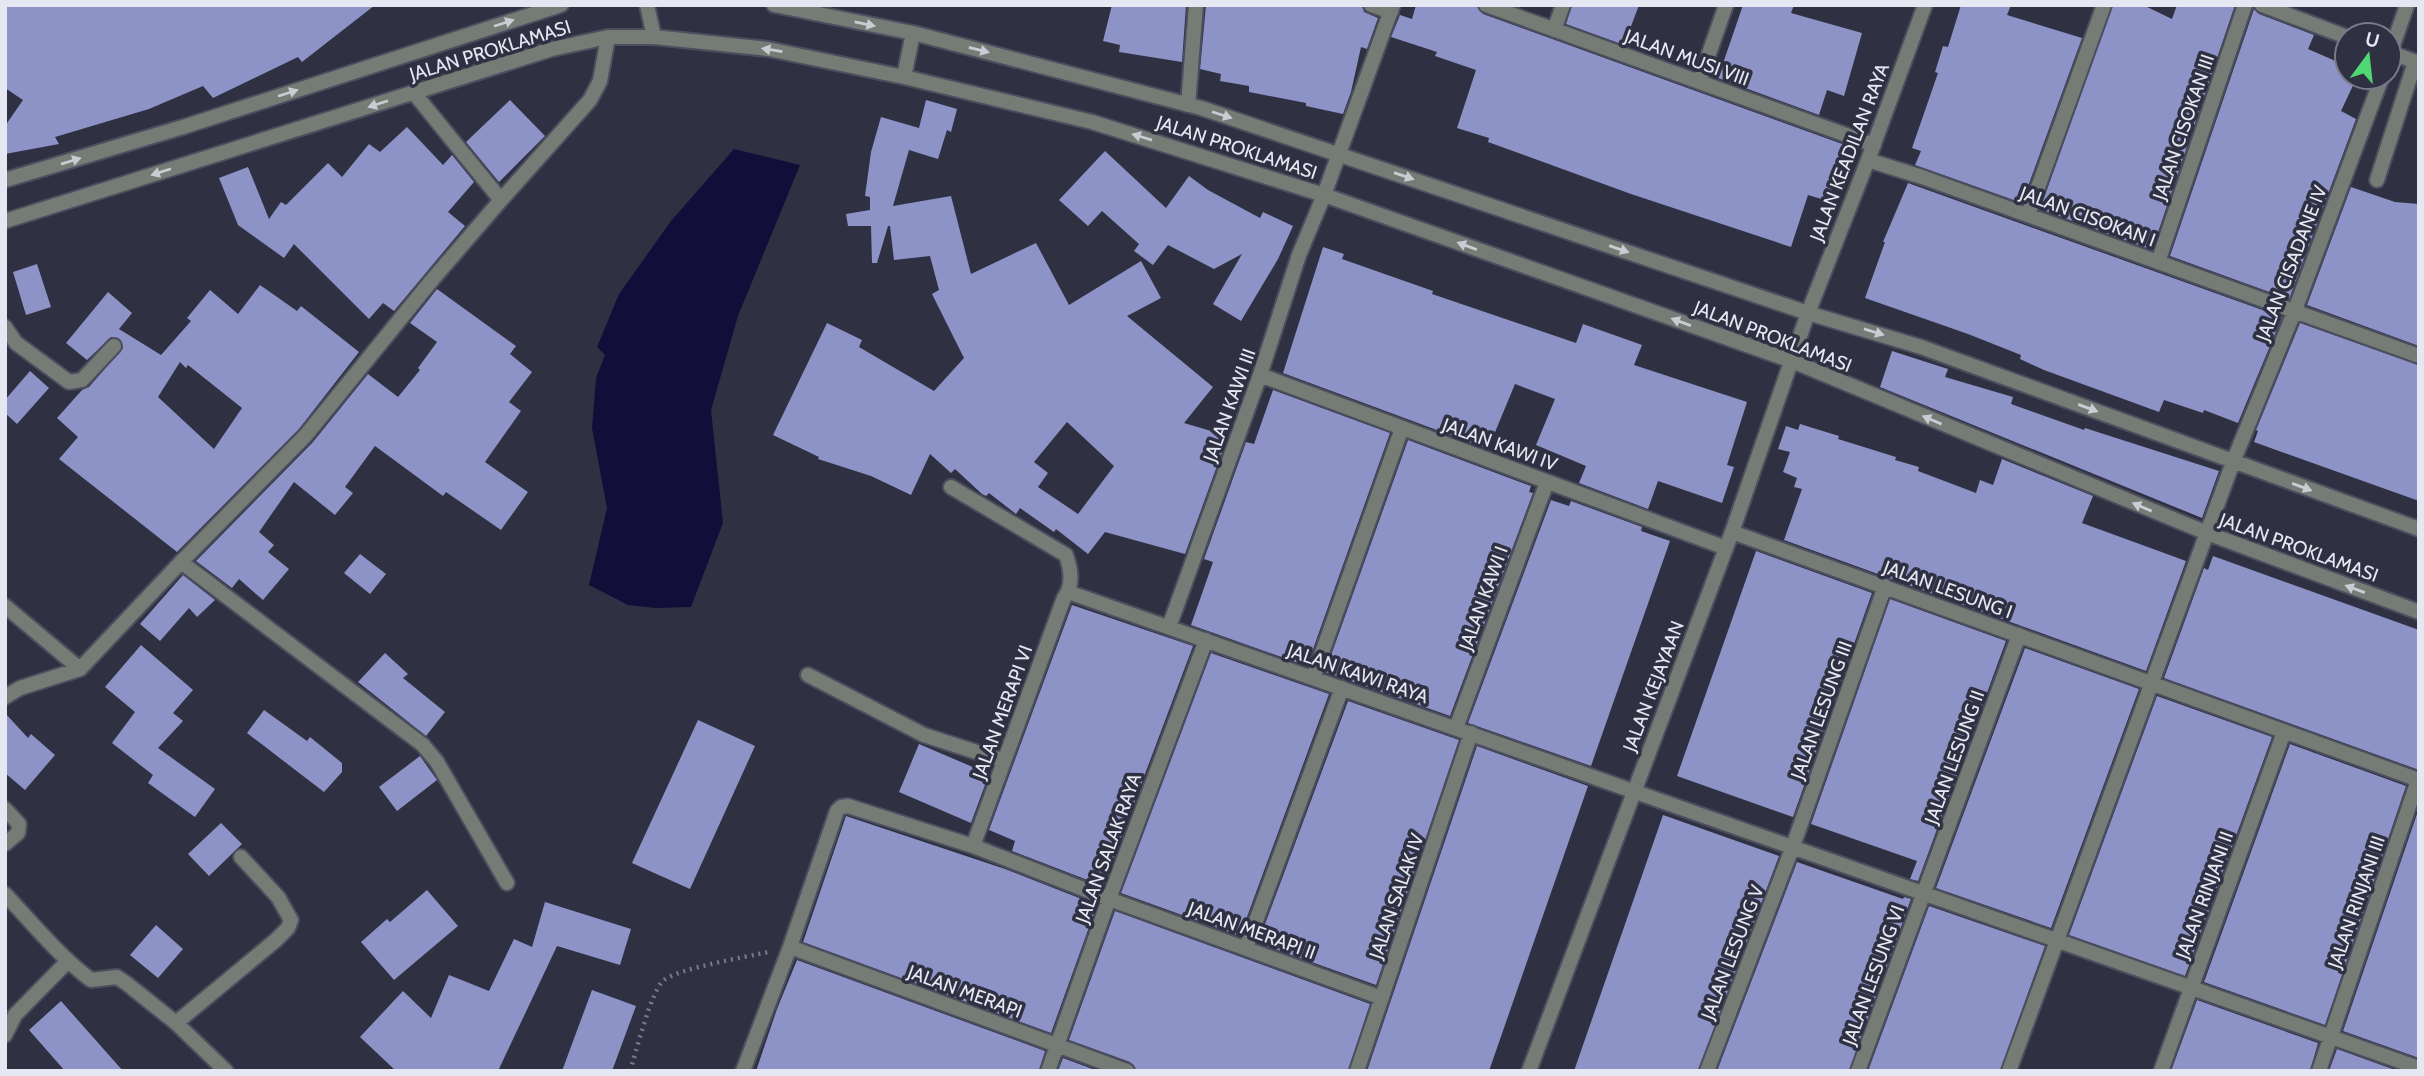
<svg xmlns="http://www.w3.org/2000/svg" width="2424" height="1076" viewBox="0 0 2424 1076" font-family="Cabin,sans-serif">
	<rect width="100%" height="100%" fill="#2f3142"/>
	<!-- water -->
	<path fill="#110f39" d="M734,149L800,165L738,316L711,410L723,523L691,607L656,608L628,605L589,585L607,508L592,428L596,378L605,355L597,347L619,294L671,221Z"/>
	<!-- building -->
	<path fill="#8d93c7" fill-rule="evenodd" d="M5,5H375L302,62L298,57L213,98L203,86L149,109L55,137L59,144L5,154V126L23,100L5,88Z
		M1112,5H1186L1182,62L1119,52L1120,45L1103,41Z
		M1206,5H1362L1364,12L1378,18L1367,49L1361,47L1351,92L1343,114L1306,106V103L1249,92V86L1220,81L1221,74L1200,69Z
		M1416,5H1477L1483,14L1845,145L1828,201L1808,195L1791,247L1631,194L1488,142L1489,138L1457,128L1476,70L1435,56L1437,52L1391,37L1400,15L1412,19Z
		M1572,5H1639L1624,45L1566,24Z
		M1743,5H1794L1791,13L1862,33L1844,96L1827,90L1819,115L1718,78Z
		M1961,5H2011L2007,15L2082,38L2022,203L1915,165L1921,151L1912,148L1938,73L1935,72L1943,46L1948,47Z
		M2113,5H2143L2172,19L2177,5H2235L2152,250L2040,209Z
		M2254,9L2259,14L2314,35L2308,49L2347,66V77H2357L2341,111L2356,119L2289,299L2170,256Z
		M510,100L545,136L499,182L466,142Z
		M926,100L957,109L951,132L947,130L938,159L909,150L893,206L951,196L971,274L1036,243L1069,305L1141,261L1161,298L1127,316L1213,387L1184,423L1228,436L1185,554L1105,532L1088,554L1056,529L1054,532L1020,508L1016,514L989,493L986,496L982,494L955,469L951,473L930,454L911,495L871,476L818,459L819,457L773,435L827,323L862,340L859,347L934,391L964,358L932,294L939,290L930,256L894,260L890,226H888L877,263H872L871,226H848L846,214L870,210V197L865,196L871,152L881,117L919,128ZM1067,422L1114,466L1078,514L1038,487L1048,473L1034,462Z
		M407,127L443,165L452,155L474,182L448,212L465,226L394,311L383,303L369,319L294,244L284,258L238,225L219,178L248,167L269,219L281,202L286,205L328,163L342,177L369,144L380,152Z
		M1105,151L1166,208L1189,176L1208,190L1260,218L1263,212L1293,226L1278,259L1241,321L1213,304L1242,254L1214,269L1168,245L1153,265L1134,251L1139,244L1102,211L1088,226L1059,200Z
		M1908,183L2282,317L2238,423L2204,410L2203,413L2164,400L2159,412L2044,370L2020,359L2021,355L1968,334L1865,298L1885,242H1883Z
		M2351,187L2395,202L2419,204V346L2307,305Z
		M1323,247L1344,254L1342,259L1433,291L1432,294L1576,343L1583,324L1642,345L1634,365L1747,402L1727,465L1734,467L1722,503L1658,481L1648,509L1579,483L1586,466L1536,445L1555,399L1515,384L1488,449L1283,373Z
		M37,264L51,307L26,315L13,272Z
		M260,285L297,311L301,306L359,352L299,429L177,552L59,459L78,437L57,418L82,390L89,387L123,348L120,339L111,337L87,360L66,343L108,292L132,313L119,329L161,355L191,321L187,318L210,290L238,314ZM180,362L186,368L188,365L242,408L214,449L158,397Z
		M437,289L516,346L510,354L532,372L509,402L521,411L485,462L528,492L501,530L446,492L443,496L375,446L345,487L353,493L335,515L294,482L259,532L274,545L268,552L289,569L263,600L239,579L232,588L196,561L313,442L368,374L398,397L420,370L418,368L437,342L410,323Z
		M2300,323L2419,365V501L2254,442L2258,431L2256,430Z
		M1892,351L1948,369L1945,377L2013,397L2011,404L2084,430L2085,428L2219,471L2202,518L1880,387Z
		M30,371L49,388L17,424L5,413V400Z
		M1273,390L1390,433L1307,666L1191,625L1213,562L1204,559L1246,442L1254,444Z
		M1800,424L1839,436L1838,439L1896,457L1895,460L1919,467L1918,471L1976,493L1980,480L1993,485L2002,459L2093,496L2082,523L2186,561L2146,671L1784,540L1802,489L1794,487L1797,478L1783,472L1790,452L1778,449L1786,426L1798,430Z
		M1408,440L1531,486L1529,492L1533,493L1450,716L1325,672Z
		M1551,500L1569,506L1571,501L1642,527L1641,531L1670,541L1591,766L1468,723Z
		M1756,551L1872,593L1793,817L1677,776Z
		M360,554L386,574L370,594L344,573Z
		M2213,556L2419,630V770L2164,678L2204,568L2208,570Z
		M183,575L215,600L197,617L189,608L160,641L140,624Z
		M1890,599L2006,641L1918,881L1910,879L1917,861L1811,824Z
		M1072,605L1193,646L1103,886L1012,851L1015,841L989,830Z
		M141,645L193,690L173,713L183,721L158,748L215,789L195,817L148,783L153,775L112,743L135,712L105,687Z
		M2025,648L2139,689L2051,928L1936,888Z
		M385,653L408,674L403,678L445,712L426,736L358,682Z
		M1211,653L1329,694L1240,936L1121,893Z
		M2157,696L2272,737L2185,976L2069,935Z
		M1348,701L1459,740L1376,985L1258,943Z
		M264,710L307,741L310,737L342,763V772L324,792L247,733Z
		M5,713L28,738L31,734L55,755L25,790L5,773Z
		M698,720L755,746L690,889L632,863Z
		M919,744L989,774L971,823L899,792Z
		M2290,744L2406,786L2325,1025L2204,982Z
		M1477,746L1588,786L1489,1071H1367Z
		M420,756L437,780L397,811L379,787Z
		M2419,808V1058L2343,1031Z
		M1663,815L1779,856L1698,1071H1574Z
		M846,816L1005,869L1097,905L1051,1033L803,942Z
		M221,823L242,844L209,876L188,854Z
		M1797,862L1903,899L1904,897L1911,899L1849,1071H1717Z
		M427,890L458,926L394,980L361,942L387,919L390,922Z
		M545,902L631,929L620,965L557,946L498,1071H396L360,1037L403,991L431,1018L449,975L489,991L514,939L532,947Z
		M1929,906L2045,946L2000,1071H1868Z
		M1115,911L1370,1004L1348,1071H1136L1130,1062L1069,1040Z
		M156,925L183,949L158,978L130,955Z
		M797,960L1045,1051L1039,1071H756L777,1009Z
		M592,990L636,1006L612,1071H562Z
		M2197,1000L2318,1043L2310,1071H2171Z
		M61,1001L123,1071H65L29,1030Z
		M2337,1049L2398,1071H2329Z
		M1063,1058L1098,1071H1058Z"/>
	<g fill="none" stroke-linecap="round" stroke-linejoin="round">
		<!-- service casing -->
		<g stroke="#4c4e5e" stroke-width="18">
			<path id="service" d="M1188,105L1196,5
				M2377,180L2415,62"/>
		</g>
		<!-- minor casing -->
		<g stroke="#4c4e5e" stroke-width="18">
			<path id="minor" d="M1371,5L1391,12
				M1486,5L1874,145
				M2262,5L2347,37
				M1554,30L1563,5
				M2389,52L2419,63
				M2389,57L2407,5
				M1699,82L1726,5
				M1868,160L1922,177L2419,356
				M501,200L590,100L600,81L608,37
				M2028,215L2104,5
				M2158,262L2245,5
				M1808,313L1921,347L2419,529
				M5,327L16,343L69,382L82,380L114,346
				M1792,361L2207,533L2419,612
				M1260,375L1726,548
				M951,487L1066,555C1071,569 1074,585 1064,598L973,846
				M1732,532L2419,780
				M181,562L423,745L437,762L507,883
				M1068,592L2419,1068
				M5,606L80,669
				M1169,627L1260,375L1299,255L1324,195L1393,5
				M808,675L924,735L1004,761
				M1313,678L1402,428
				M5,697L20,688L80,669L181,562L306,435L432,280L501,200L414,93
				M1456,728L1547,482
				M5,809L19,824L18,833L5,844
				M5,894C33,924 59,956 91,980L117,977L126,983L176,1023L226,1071
				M790,947L1127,1071
				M1246,948L1342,688
				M176,1023L276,940L288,928L291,920L278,897L241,857
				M5,1035L15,1015L68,961
				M743,1071L790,947L837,811L841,807L848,806L973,846L1109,899L1382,998
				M1048,1071L1109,899L1206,640
				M1357,1071L1471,733
				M1707,1071L1793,846L1885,586
				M1858,1071L2019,635
				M2009,1071L2233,462L2295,310L2382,77
				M2161,1071L2284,732
				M2319,1071L2418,780"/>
		</g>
		<!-- tertiary casing -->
		<g stroke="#4c4e5e" stroke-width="18">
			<path id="tertiary" d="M647,5L654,37
				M774,5L913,33L1201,108L1808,313
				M904,77L913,33
				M5,180L183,127L561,5
				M5,221L552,49L608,37H654L768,49L904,77L1092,122L1324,195L1792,361
				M1529,1071L1732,532L1808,313L1868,160L1925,5"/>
		</g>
		<!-- path -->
		<path stroke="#787a88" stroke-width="4.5" stroke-dasharray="2 5" stroke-linecap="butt" d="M630,1071C636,1053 651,990 664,980C680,968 746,957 768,952"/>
		<!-- service -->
		<use href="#service" stroke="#747c75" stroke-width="14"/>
		<!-- minor -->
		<use href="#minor" stroke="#747c75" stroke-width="14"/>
		<!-- tertiary -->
		<use href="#tertiary" stroke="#747c75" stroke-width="14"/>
	</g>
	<!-- one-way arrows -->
	<defs><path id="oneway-solid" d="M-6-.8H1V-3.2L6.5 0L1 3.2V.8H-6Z" transform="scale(1.75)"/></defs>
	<g fill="#c9ccd3">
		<use href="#oneway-solid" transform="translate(504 23) rotate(-18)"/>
		<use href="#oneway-solid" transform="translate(865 24) rotate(12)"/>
		<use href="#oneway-solid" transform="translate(772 50) rotate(-171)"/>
		<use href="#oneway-solid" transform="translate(979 50) rotate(14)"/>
		<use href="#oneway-solid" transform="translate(288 93) rotate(-18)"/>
		<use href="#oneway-solid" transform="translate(378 104) rotate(162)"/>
		<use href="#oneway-solid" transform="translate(1222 115) rotate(18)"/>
		<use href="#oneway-solid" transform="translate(1142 137) rotate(-163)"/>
		<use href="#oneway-solid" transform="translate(71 161) rotate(-17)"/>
		<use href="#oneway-solid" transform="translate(161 172) rotate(162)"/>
		<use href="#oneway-solid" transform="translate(1404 176) rotate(19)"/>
		<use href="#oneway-solid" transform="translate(1467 246) rotate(-160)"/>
		<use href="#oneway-solid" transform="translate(1619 249) rotate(19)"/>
		<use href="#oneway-solid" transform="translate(1681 322) rotate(-160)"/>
		<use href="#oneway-solid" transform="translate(1874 332) rotate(17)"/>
		<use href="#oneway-solid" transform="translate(2088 408) rotate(20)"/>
		<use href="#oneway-solid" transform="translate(1932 420) rotate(-157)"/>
		<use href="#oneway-solid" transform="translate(2302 487) rotate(20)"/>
		<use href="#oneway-solid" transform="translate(2142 507) rotate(-157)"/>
		<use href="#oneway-solid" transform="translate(2355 589) rotate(-160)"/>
	</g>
	<g text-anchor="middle" stroke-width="7" stroke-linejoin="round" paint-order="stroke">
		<!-- street labels -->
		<g font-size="19" fill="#e5e7f2" stroke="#2f3142">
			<text transform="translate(490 50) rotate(-17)" y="7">JALAN PROKLAMASI</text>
			<text transform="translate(1687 57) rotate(20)" y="7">JALAN MUSI VIII</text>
			<text transform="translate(2183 127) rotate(-71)" y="7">JALAN CISOKAN III</text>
			<text transform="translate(1237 147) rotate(18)" y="7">JALAN PROKLAMASI</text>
			<text transform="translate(1849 152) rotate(-69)" y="7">JALAN KEADILAN RAYA</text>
			<text transform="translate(2088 216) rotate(20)" y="7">JALAN CISOKAN I</text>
			<text transform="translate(2291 263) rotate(-69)" y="7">JALAN CISADANE IV</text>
			<text transform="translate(1773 336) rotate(21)" y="7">JALAN PROKLAMASI</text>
			<text transform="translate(1229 405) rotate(-70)" y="7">JALAN KAWI III</text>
			<text transform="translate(1500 444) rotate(20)" y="7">JALAN KAWI IV</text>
			<text transform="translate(2299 547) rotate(20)" y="7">JALAN PROKLAMASI</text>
			<text transform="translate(1948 589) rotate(20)" y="7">JALAN LESUNG I</text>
			<text transform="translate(1483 598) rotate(-70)" y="7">JALAN KAWI I</text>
			<text transform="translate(1358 673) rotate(19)" y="7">JALAN KAWI RAYA</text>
			<text transform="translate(1653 686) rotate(-69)" y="7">JALAN KEJAYAAN</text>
			<text transform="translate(1821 710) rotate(-70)" y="7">JALAN LESUNG III</text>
			<text transform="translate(1002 712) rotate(-70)" y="7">JALAN MERAPI VI</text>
			<text transform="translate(1954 757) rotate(-70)" y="7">JALAN LESUNG II</text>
			<text transform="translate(1108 848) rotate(-70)" y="7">JALAN SALAK RAYA</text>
			<text transform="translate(2204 895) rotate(-70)" y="7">JALAN RINJANI II</text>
			<text transform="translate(1396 896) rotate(-71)" y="7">JALAN SALAK IV</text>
			<text transform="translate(2356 902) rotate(-71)" y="7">JALAN RINJANI III</text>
			<text transform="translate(1252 930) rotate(20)" y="7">JALAN MERAPI II</text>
			<text transform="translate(1732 952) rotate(-69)" y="7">JALAN LESUNG V</text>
			<text transform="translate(1873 975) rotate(-70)" y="7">JALAN LESUNG VI</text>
			<text transform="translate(965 991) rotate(20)" y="7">JALAN MERAPI</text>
		</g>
	</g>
	<!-- border -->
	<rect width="2424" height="1076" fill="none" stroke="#e5e7f2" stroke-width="14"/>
	<!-- north arrow -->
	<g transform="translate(2368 56) rotate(15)"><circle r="33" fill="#2f3142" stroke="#787a88" stroke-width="2"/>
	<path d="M0-5L12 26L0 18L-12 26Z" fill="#51d674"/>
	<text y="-10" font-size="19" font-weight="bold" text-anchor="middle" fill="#e5e7f2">U</text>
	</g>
</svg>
